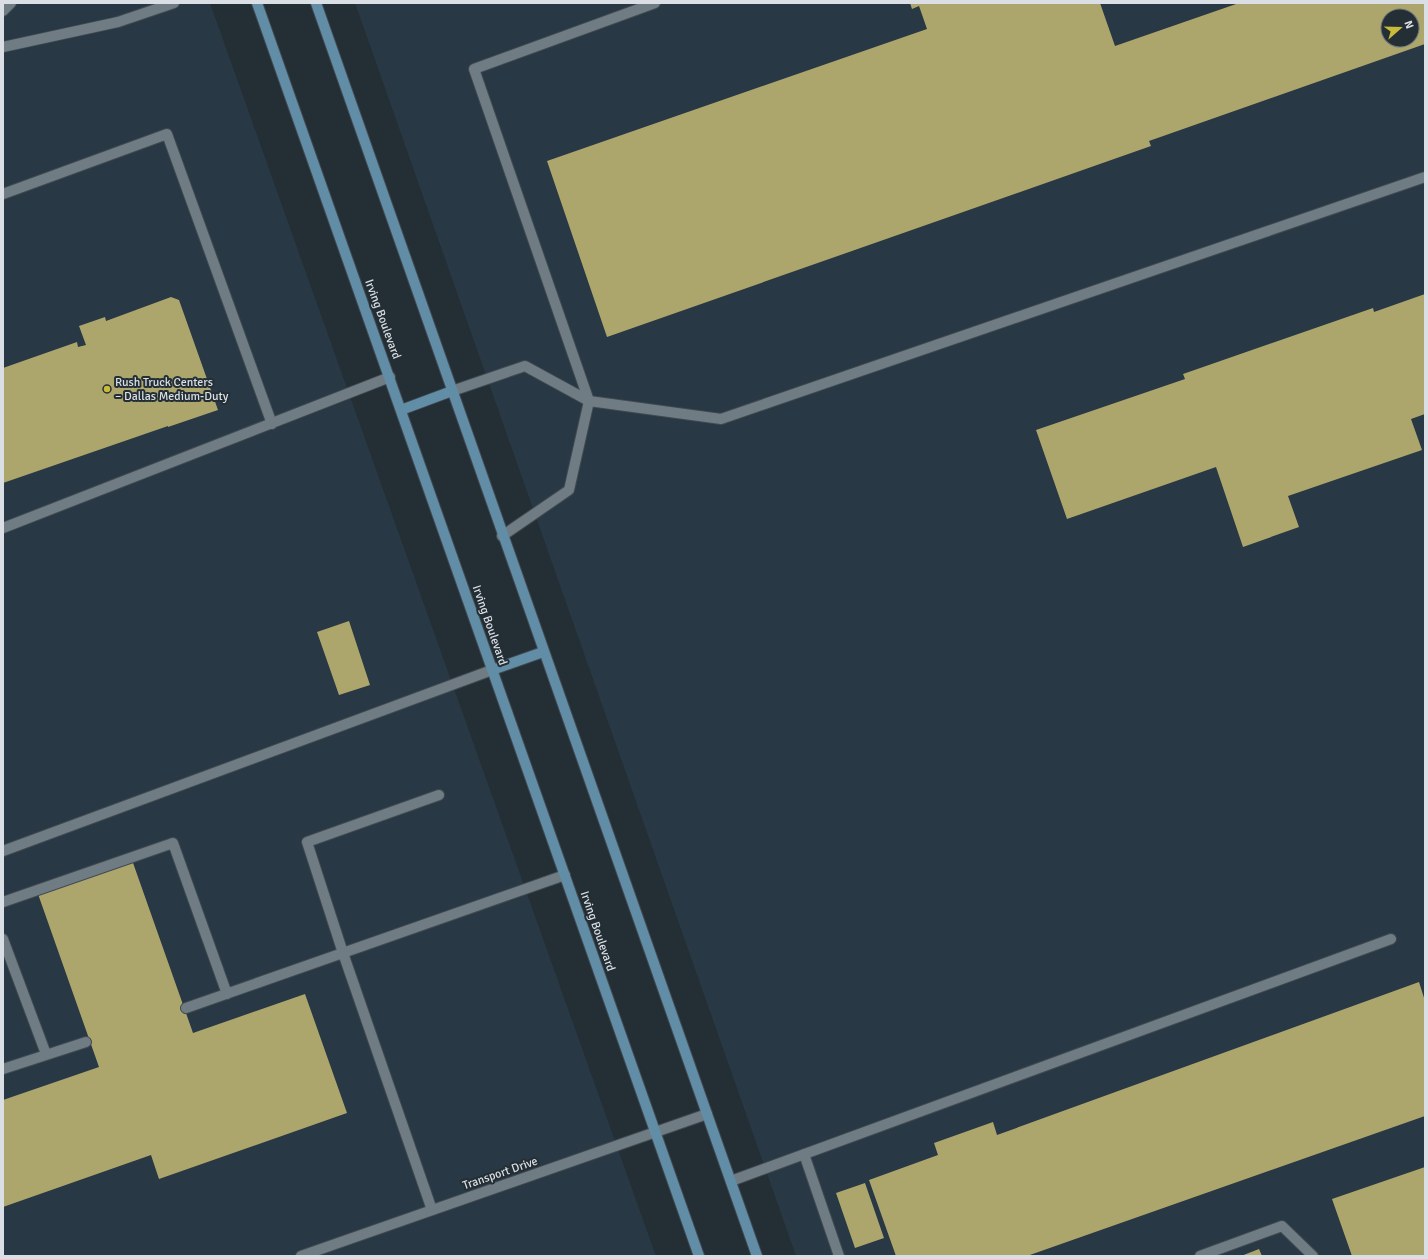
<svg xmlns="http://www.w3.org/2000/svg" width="1428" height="1259" viewBox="0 0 1428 1259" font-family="Signika,sans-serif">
	<rect width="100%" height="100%" fill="#242e35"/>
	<!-- built -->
	<path fill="#283844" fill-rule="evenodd" d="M3,3H210L656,1256H3Z
		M355,3H1425V1256H796ZM1388,16H1412V40H1388Z"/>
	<!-- building -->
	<path fill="#ada66c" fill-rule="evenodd" d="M910,3H1100L1115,46L1239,3H1425V44L1149,141L1151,146L607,337L547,161L927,29L919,6L912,9ZM1388,16H1412V40H1388Z
		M1425,294V414L1411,419L1422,450L1288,496L1299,527L1243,547L1216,467L1067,519L1036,430L1185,379L1183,374L1373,308L1374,312Z
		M171,297L179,300L218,410L168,427V426L3,483V368L77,342L78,347L86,345L79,326L105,317L106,321Z
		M349,621L370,685L339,695L317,632Z
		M132,860L193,1033L305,994L347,1113L159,1179L151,1155L3,1207V1100L99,1067L38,894Z
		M1419,982L1425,1001V1116L1027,1256H896L869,1180L938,1155L934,1143L993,1122L997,1135Z
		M1425,1167V1256H1352L1332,1199Z
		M865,1183L884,1238L855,1248L836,1193Z
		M1259,1249L1262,1256H1241Z"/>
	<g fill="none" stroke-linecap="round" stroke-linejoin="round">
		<!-- lane casing -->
		<g stroke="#414a51" stroke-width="12">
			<path id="lane" d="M3,11L11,3
				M3,47L118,22L174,3
				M3,194L167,134L272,424
				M452,391L525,366L589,401L721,419L1425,177
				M3,528L390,377
				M502,536L569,490L589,401L474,69L655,3
				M3,851L492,670
				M3,902L173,843L227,994
				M3,939L46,1054
				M186,1008L565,875
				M3,1069L86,1042
				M804,1154L839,1256
				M731,1181L1391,939
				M432,1210L343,953L307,842L439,795
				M1200,1256L1282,1226L1313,1256"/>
		</g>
		<!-- street casing -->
		<g stroke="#414a51" stroke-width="12">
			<path id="street" d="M301,1256L707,1114"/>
		</g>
		<!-- secondary casing -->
		<g stroke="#414a51" stroke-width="12">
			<path id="secondary" d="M257,3L699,1256
				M316,3L757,1256
				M401,410L452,391
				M492,670L543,652"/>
		</g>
		<!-- lane -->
		<use href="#lane" stroke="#707c84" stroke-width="10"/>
		<!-- street -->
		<use href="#street" stroke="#707c84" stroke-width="10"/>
		<!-- secondary -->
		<use href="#secondary" stroke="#628da7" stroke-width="10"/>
	</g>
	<!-- markers -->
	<circle fill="#c9ba3a" stroke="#242e35" stroke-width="1.5" cx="107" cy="389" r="4"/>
	<g text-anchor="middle" stroke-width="4" stroke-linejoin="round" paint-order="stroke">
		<!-- street labels -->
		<g font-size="12" fill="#d9dfe4" stroke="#242e35">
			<text transform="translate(383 319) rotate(70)" y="4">Irving Boulevard</text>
			<text transform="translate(490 625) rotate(71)" y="4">Irving Boulevard</text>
			<text transform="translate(598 931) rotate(71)" y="4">Irving Boulevard</text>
			<text transform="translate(500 1173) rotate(-19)" y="4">Transport Drive</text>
		</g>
		<!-- poi labels -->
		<g font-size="12" fill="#d9dfe4" stroke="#242e35" text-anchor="start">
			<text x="115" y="386">Rush Truck Centers<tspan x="115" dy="14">– Dallas Medium-Duty</tspan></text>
		</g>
	</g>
	<!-- border -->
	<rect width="1428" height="1259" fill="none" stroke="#d9dfe4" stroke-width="8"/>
	<!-- north arrow -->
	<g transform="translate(1400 28) rotate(70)"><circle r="19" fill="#242e35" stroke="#6c757b"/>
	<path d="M0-3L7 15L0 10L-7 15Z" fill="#c9ba3a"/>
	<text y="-6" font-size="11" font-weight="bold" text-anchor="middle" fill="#d9dfe4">N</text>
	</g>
</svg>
